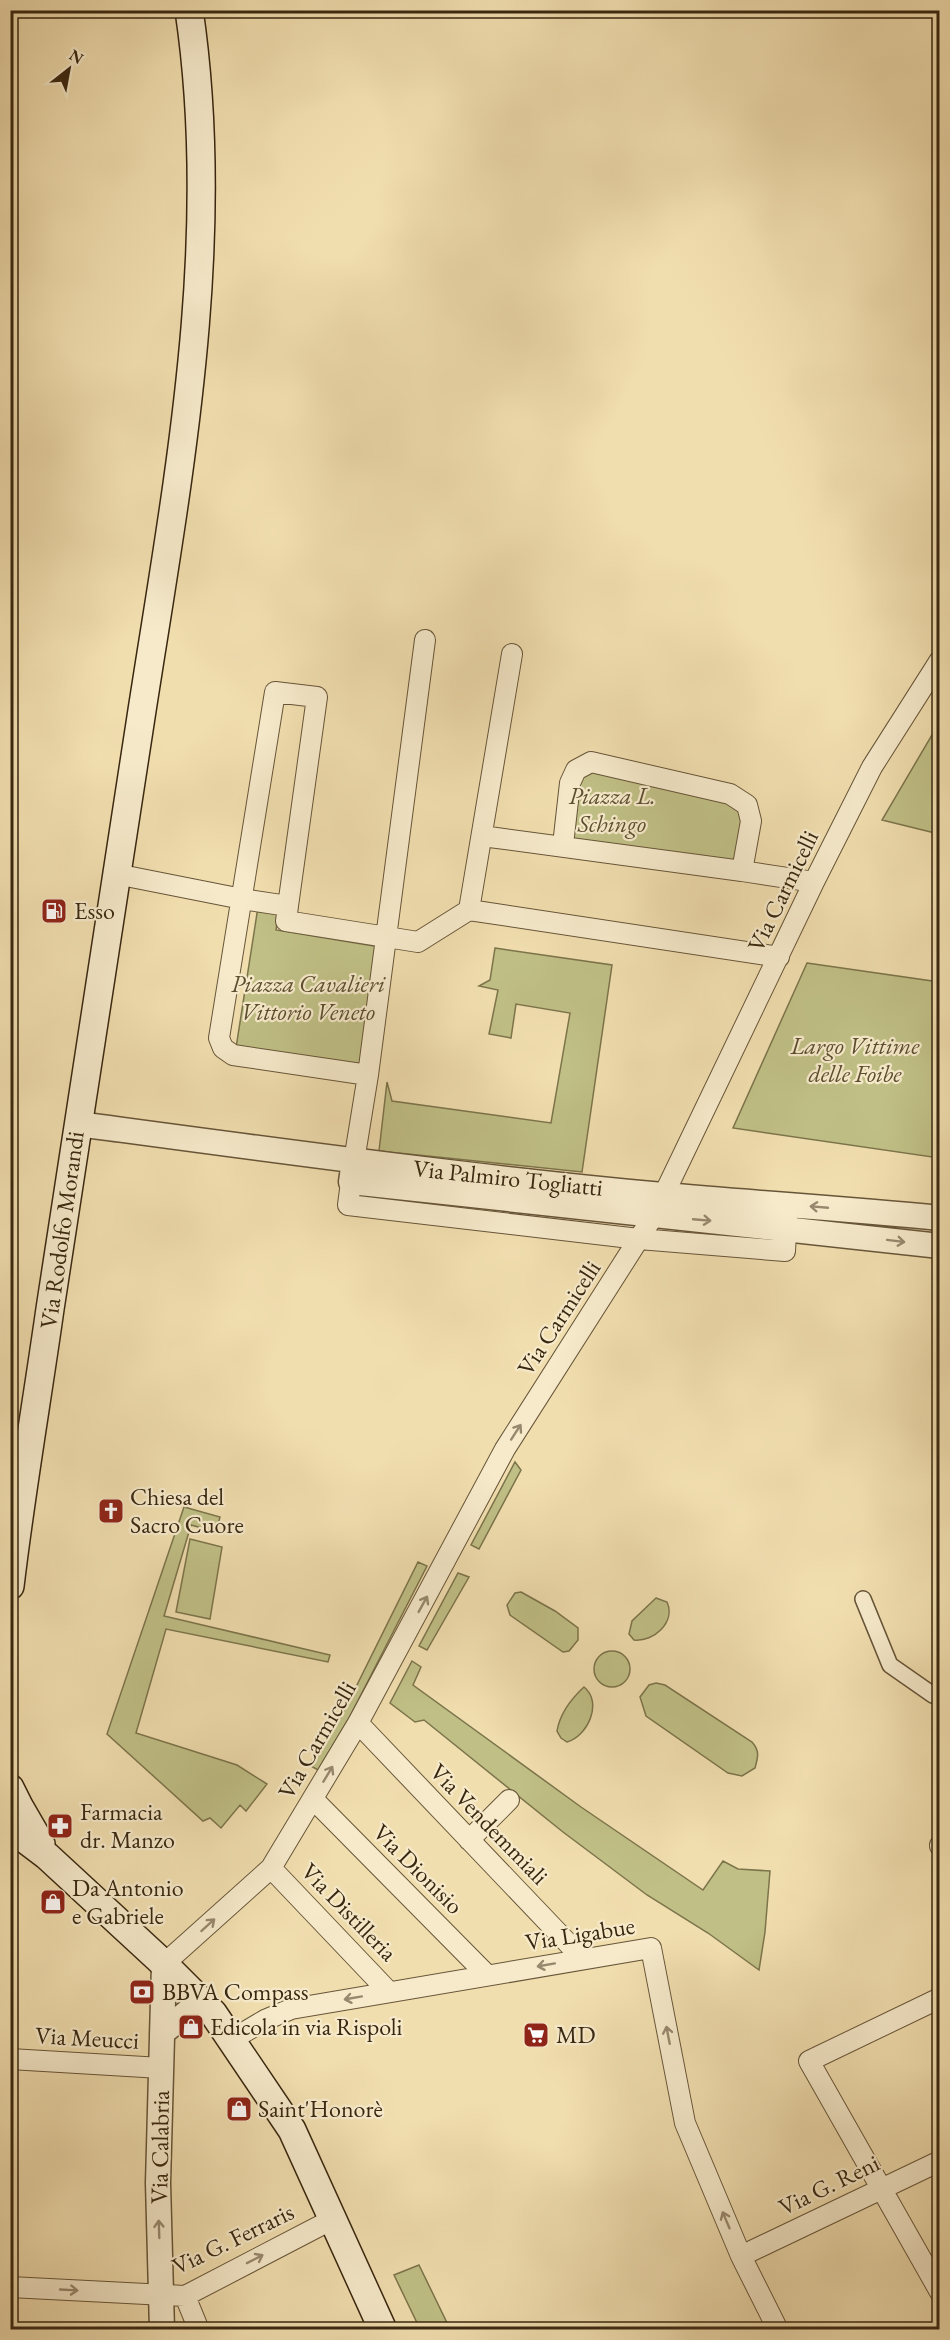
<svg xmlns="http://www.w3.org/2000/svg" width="950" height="2340" viewBox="0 0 950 2340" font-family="'EB Garamond',serif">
	<rect width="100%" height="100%" fill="#f1deaf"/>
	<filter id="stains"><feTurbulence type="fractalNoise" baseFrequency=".00333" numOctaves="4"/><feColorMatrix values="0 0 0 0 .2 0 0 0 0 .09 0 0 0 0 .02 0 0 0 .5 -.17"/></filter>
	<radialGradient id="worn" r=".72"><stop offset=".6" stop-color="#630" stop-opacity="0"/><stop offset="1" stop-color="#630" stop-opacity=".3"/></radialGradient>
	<!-- green -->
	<path fill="#c0c086" stroke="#7c744b" stroke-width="1.5" d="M939,723V834L882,820Z
		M591,762L747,805L742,871L563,845L570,783Z
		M258,907L279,911L276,930L380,947L362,1068L236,1048Z
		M495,948L612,965L582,1172L379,1151L387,1082L392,1101L551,1123L570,1013L516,1004L511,1038L489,1034L498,990L479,986L490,980Z
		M807,963L939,982V1158L733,1128Z
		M515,1462L521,1470L479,1549L471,1545Z
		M184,1507L220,1517L216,1532L191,1525L164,1616L330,1655L328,1662L166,1629L136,1733L237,1765L267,1784L246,1811L240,1805L221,1828L210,1818L203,1821L107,1734Z
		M190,1539L222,1547L210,1619L176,1612Z
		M418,1562L427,1566L349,1718L318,1770L309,1765L341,1717Z
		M458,1573L469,1577L427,1650L419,1646Z
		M521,1592L555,1611L578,1628V1640L569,1651L563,1652L510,1615L507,1605L515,1593Z
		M656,1598L667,1602C676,1622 654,1642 634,1640L629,1634L632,1621Z
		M594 1669a18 18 0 1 1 36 0a18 18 0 1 1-36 0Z
		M412,1661L421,1667L413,1685L581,1807L703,1890L723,1861L738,1869L770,1871L765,1932L759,1970L708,1933L647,1895L563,1832L424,1720L415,1722L390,1703Z
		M656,1683L665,1685L752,1742C760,1751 758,1757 755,1768L742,1776L728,1773L646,1716L640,1697L649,1685Z
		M584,1687C603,1702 588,1736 567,1742L561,1738L557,1731C560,1713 571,1699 584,1687Z
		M419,2265L450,2329H420L394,2275Z"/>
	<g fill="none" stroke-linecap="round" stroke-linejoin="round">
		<!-- pedestrian casing -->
		<g stroke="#675538" stroke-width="18">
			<path id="pedestrian" d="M863,1599L890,1665L933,1695L940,1697"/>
		</g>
		<!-- minor casing -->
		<g stroke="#675538" stroke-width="22">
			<path id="minor" d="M482,836L742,871L751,821L747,805L730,794L591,762L576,770L570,783L563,845
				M742,871L814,882
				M116,874L242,899L288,906L286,921L418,942L469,910L779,957
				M288,906L317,697L275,692L219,1038L223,1048L233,1055L368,1075
				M469,910L512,654
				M354,1161L368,1075L425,640
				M351,1182L348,1205L639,1239L785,1251L787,1215
				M358,1723L583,1959
				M313,1799L487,1975
				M469,1840L509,1800
				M940,1845V1846
				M271,1868L389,1992
				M164,1964L271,1868L358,1723L505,1449L654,1215L814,882L872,767L940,660
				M940,1998L809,2061L940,2292
				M231,2040L265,2020L291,2009L651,1948L685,2123L741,2256L778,2330
				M10,2059L161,2068
				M741,2256L940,2161
				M10,2287L185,2296L333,2219
				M185,2296L199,2330"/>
		</g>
		<!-- tertiary casing -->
		<g stroke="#675538" stroke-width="27">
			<path id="tertiary" d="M78,1124C272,1150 468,1177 663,1195C755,1203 848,1209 940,1218
				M354,1161L351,1182L940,1246
				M162,2033L201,2001
				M162,2330L158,2183L164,1964"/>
		</g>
		<!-- secondary casing -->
		<g stroke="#392710" stroke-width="30">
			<path id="secondary" d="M10,1586C21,1493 37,1401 50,1309C79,1111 110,914 141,717C177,484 224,246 189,10
				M10,1788L19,1806L41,1844
				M10,1828L47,1856L164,1964L213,2013L292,2130L383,2330"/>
		</g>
		<!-- pedestrian -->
		<use href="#pedestrian" stroke="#f6eacb" stroke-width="15"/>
		<!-- minor -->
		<use href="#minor" stroke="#f6eacb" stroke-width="20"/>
		<!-- tertiary -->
		<use href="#tertiary" stroke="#f6eacb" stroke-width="24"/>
		<!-- secondary -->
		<use href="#secondary" stroke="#f6eacb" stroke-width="27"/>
	</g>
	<!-- one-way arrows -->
	<defs><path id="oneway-shaft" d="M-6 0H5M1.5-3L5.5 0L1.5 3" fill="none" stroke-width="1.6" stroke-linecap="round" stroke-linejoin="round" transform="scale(1.5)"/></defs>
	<g stroke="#98886e">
		<use href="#oneway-shaft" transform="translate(819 1207) rotate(-175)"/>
		<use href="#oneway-shaft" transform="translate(702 1220) rotate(5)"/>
		<use href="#oneway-shaft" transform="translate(896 1241) rotate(7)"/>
		<use href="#oneway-shaft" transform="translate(516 1432) rotate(-57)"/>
		<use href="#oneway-shaft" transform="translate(423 1604) rotate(-61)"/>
		<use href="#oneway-shaft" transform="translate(328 1774) rotate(-59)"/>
		<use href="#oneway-shaft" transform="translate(208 1925) rotate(-42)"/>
		<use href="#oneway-shaft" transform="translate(546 1965) rotate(170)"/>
		<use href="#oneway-shaft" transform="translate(353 1998) rotate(170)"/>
		<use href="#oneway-shaft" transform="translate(668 2035) rotate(-101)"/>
		<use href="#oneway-shaft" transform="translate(726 2220) rotate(-113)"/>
		<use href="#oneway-shaft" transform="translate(159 2229) rotate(-92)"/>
		<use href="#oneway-shaft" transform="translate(255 2259) rotate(-27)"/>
		<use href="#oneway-shaft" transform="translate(69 2290) rotate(3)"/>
	</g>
	<!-- icons -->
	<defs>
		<g id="fuel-square" transform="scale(1.35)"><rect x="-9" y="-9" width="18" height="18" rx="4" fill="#8f2418" stroke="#f6eacb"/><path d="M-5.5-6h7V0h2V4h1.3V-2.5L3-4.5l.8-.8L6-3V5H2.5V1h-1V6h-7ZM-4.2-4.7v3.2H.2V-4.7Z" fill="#fff"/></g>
		<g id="church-square" transform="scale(1.35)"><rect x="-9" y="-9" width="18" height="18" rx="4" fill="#8f2418" stroke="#f6eacb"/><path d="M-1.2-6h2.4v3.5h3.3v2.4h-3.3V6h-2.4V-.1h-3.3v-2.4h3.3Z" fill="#fff"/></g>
		<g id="pharmacy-square" transform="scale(1.35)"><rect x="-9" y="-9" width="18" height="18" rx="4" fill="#8f2418" stroke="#f6eacb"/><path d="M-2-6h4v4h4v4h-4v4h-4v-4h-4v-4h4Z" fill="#fff"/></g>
		<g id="shop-square" transform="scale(1.35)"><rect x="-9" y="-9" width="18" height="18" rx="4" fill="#8f2418" stroke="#f6eacb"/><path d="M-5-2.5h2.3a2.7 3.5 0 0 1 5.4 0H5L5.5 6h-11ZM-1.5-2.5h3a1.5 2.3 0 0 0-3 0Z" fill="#fff"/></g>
		<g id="bank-square" transform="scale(1.35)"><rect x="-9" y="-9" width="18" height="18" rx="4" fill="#8f2418" stroke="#f6eacb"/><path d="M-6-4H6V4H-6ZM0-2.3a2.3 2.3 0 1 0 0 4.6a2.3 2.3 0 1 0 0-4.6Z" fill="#fff"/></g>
		<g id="supermarket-square" transform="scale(1.35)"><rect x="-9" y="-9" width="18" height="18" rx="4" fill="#8f2418" stroke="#f6eacb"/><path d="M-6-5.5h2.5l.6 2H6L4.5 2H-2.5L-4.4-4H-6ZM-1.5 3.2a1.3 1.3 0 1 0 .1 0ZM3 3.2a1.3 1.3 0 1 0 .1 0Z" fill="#fff"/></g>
	</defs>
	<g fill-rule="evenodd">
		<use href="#fuel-square" x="54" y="911"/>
		<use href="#church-square" x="111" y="1511"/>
		<use href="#pharmacy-square" x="60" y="1826"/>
		<use href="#shop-square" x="53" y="1902"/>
		<use href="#bank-square" x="142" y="1992"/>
		<use href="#shop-square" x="191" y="2027"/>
		<use href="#supermarket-square" x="536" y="2035"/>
		<use href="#shop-square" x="239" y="2109"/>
	</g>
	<g text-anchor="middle" stroke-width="4.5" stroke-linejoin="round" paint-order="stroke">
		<!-- park labels -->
		<g font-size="24" font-style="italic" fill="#5b4d2e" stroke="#f6eacb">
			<text x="612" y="804">Piazza L.<tspan x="612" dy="28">Schingo</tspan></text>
			<text x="308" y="992">Piazza Cavalieri<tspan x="308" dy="28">Vittorio Veneto</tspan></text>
			<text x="855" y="1054">Largo Vittime<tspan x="855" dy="28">delle Foibe</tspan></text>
		</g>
		<!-- street labels -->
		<g font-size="24" fill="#392710" stroke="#f6eacb">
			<text transform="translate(783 891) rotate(-64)" y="8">Via Carmicelli</text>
			<text transform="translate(508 1178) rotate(6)" y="8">Via Palmiro Togliatti</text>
			<text transform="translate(62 1230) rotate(-82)" y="8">Via Rodolfo Morandi</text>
			<text transform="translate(559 1318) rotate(-57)" y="8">Via Carmicelli</text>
			<text transform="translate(317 1740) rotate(-60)" y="8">Via Carmicelli</text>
			<text transform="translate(489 1824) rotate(46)" y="8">Via Vendemmiali</text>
			<text transform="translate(418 1869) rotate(45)" y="8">Via Dionisio</text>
			<text transform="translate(349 1912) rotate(46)" y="8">Via Distilleria</text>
			<text transform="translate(580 1934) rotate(-9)" y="8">Via Ligabue</text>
			<text transform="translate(87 2038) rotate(3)" y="8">Via Meucci</text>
			<text transform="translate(160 2147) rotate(-89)" y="8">Via Calabria</text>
			<text transform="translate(829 2185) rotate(-26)" y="8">Via G. Reni</text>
			<text transform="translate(233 2239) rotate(-26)" y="8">Via G. Ferraris</text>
		</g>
		<!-- poi labels -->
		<g font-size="24" fill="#392710" stroke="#f6eacb" text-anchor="start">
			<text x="74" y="919">Esso</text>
			<text x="130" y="1505">Chiesa del<tspan x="130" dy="28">Sacro Cuore</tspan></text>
			<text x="80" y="1820">Farmacia<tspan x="80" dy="28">dr. Manzo</tspan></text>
			<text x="72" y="1896">Da Antonio<tspan x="72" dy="28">e Gabriele</tspan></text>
			<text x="162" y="2000">BBVA Compass</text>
			<text x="210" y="2035">Edicola in via Rispoli</text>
			<text x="556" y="2043">MD</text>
			<text x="258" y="2117">Saint'Honorè</text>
		</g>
	</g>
	<!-- margin -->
	<rect width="950" height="2340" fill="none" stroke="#f1deaf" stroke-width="36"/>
	<rect x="12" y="12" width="926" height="2316" fill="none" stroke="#392710" stroke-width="3"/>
	<rect x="18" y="18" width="914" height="2304" fill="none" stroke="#392710" stroke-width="1.5"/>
	<!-- north arrow -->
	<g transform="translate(69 69) rotate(31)" stroke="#f6eacb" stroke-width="4.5" paint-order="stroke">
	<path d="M0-4.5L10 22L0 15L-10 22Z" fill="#392710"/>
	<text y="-9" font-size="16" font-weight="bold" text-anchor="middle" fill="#392710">N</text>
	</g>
	<rect width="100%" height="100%" filter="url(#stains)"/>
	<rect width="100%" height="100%" fill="url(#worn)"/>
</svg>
